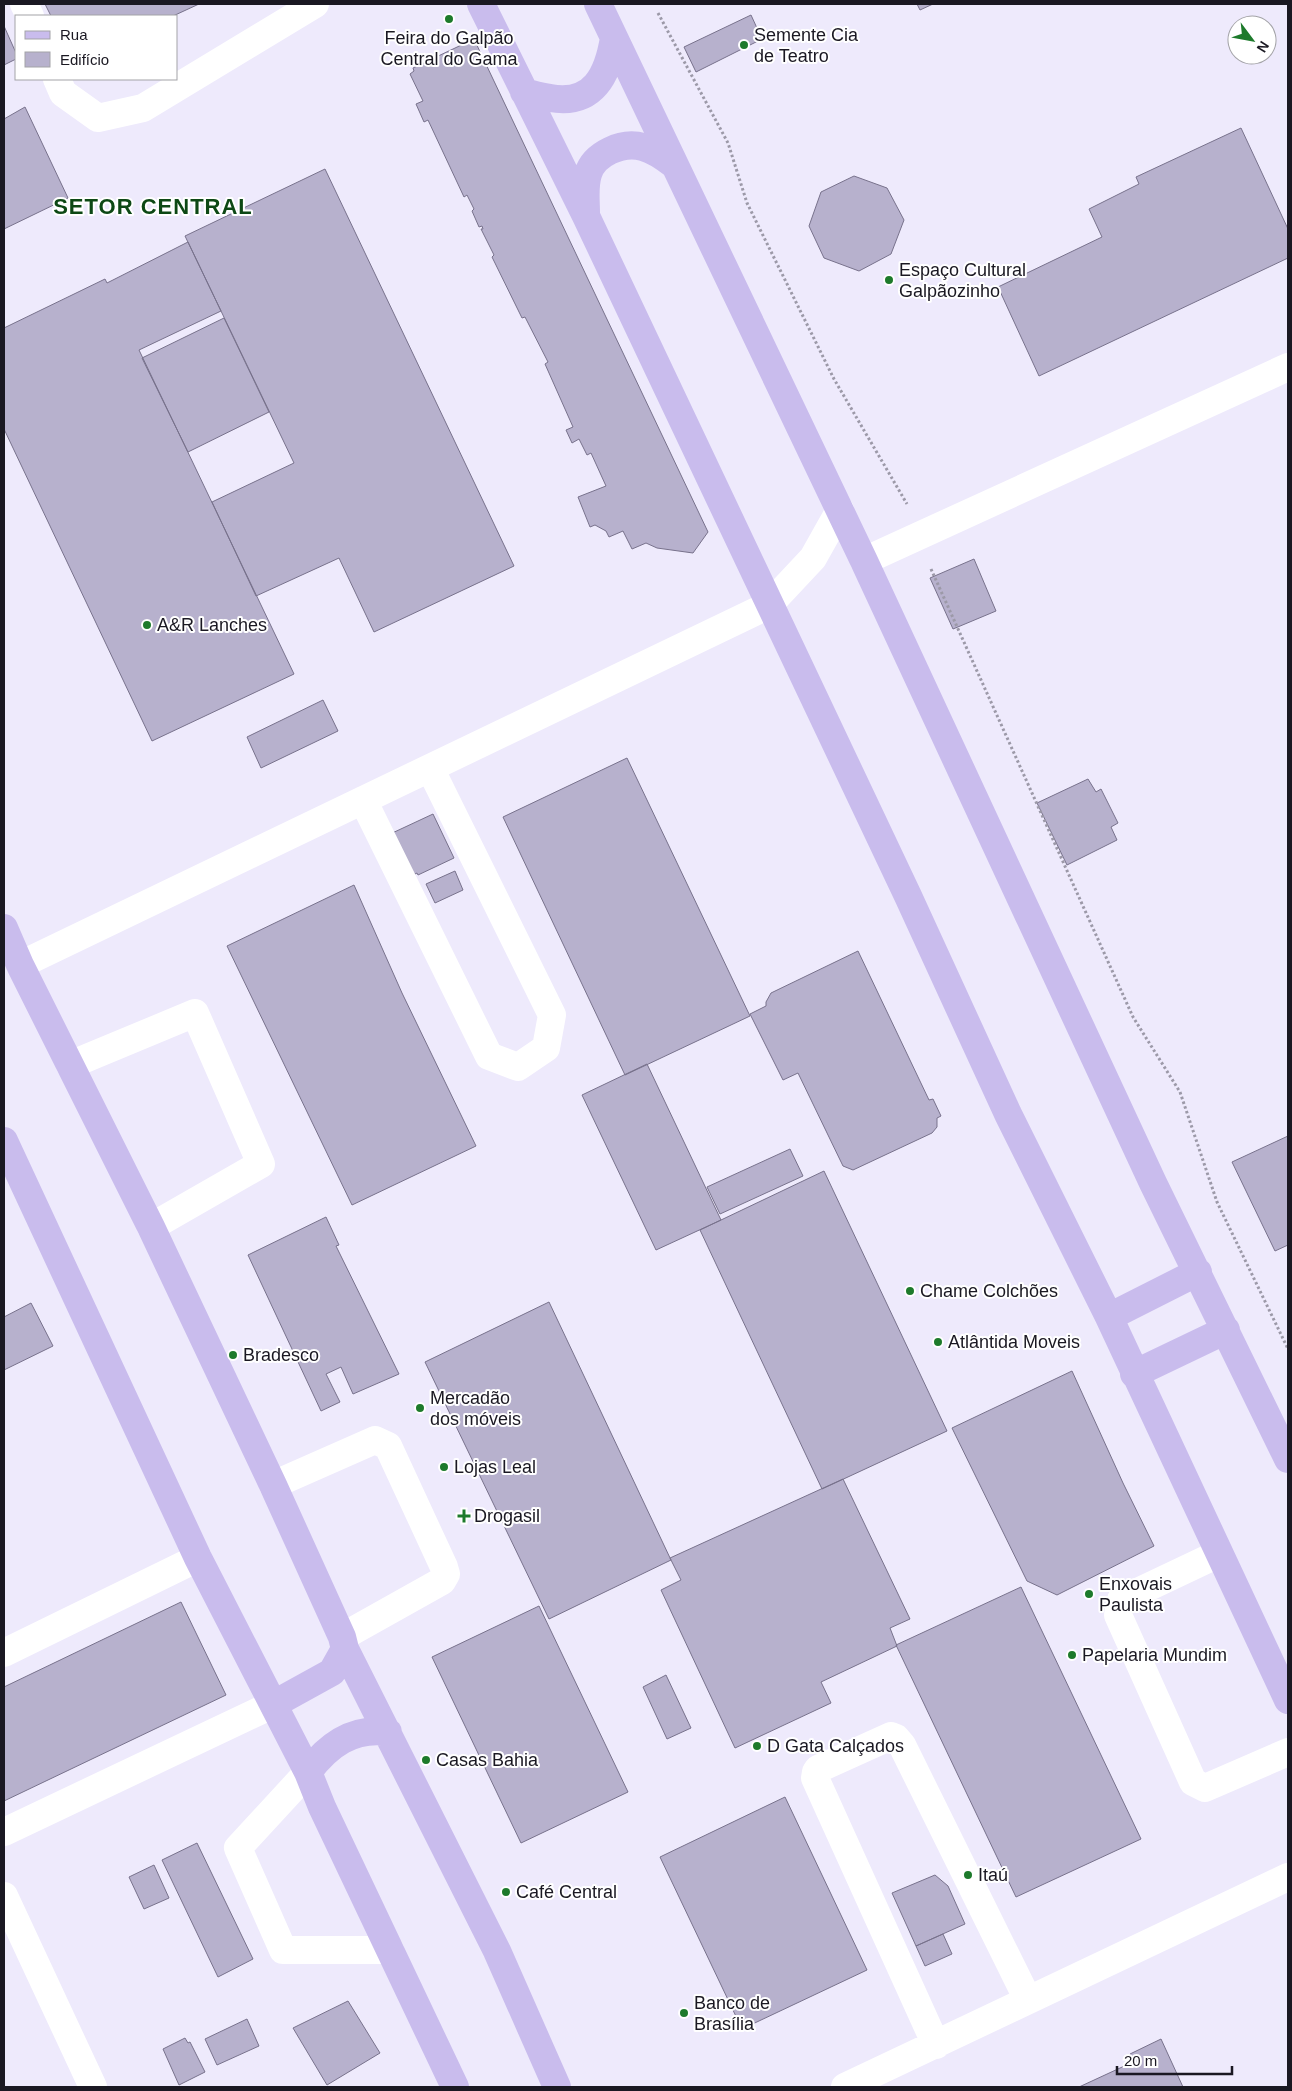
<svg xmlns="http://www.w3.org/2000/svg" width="1292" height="2091" viewBox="0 0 1292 2091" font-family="Helvetica,sans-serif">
	<rect width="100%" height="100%" fill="#eeeafc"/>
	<!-- building -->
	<path fill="#b7b1cd" stroke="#78728c" d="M45,4H199L173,16H51Z
		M917,4H933L920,10Z
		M751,15L762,39L696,72L684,47Z
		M4,26L16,53V59L4,65Z
		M474,39L708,532L693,553L657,548L646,543L632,549L623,531L609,537L606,531L595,525L590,527L578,497L606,486L591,453L587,455L579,439L572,443L566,430L573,427L545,364L548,362L525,317L522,318L492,257L494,255L481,229H483L482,226L479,227L472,211L474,209L467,195L464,197L428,120L424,122L416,104L423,101L410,74L414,71L413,68Z
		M25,107L68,198L4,229V119Z
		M1241,128L1288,229V258L1039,376L998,287L1102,237L1089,209L1139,184L1136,177Z
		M325,169L514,566L374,632L339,558L256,596L212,502L294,463L185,236Z
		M854,176L887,188L904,220L891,254L859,271L824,258L809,226L821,192Z
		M188,242L221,311L139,350L294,674L152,741L4,429V328L105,279L107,283Z
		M224,318L269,412L188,452L142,358Z
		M974,559L996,611L953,629L930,578Z
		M323,700L338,731L261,768L247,737Z
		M627,758L750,1016L625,1075L503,817Z
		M1088,779L1096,792L1101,789L1118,823L1111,827L1117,840L1067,865L1037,803Z
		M433,814L454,858L418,875L417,873L409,877L388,835Z
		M455,871L463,890L435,903L426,884Z
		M354,885L402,993L476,1146L352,1205L227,946Z
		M858,951L929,1100L933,1099L941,1116L937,1118V1127L932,1133L853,1170L843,1166L798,1073L783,1080L750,1014L766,1006V1002L771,993Z
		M647,1064L721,1220L656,1250L582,1095Z
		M1288,1136V1245L1275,1251L1232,1162Z
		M790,1149L803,1176L720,1214L707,1187Z
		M824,1171L947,1431L822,1489L700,1230Z
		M326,1217L339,1245L336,1246L399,1374L353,1394L341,1367L326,1374L340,1402L321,1411L248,1255Z
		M549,1302L671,1560L549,1619L425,1362Z
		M31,1303L53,1346L4,1370V1317Z
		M1072,1371L1123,1483L1154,1546L1057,1595L1027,1581L952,1428Z
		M843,1479L910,1619L890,1628L897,1646L821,1682L831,1703L735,1748L661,1590L681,1580L670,1558Z
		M1021,1587L1141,1839L1016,1897L896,1645Z
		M181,1602L226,1695L4,1801V1687Z
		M539,1606L628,1792L521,1843L432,1657Z
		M666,1675L691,1728L667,1739L643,1687Z
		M785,1797L867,1970L742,2029L660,1857Z
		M197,1843L253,1959L218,1977L162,1860Z
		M154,1865L169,1898L144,1909L129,1877Z
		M935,1875L948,1886L965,1924L916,1946L892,1893Z
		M943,1934L952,1954L925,1966L916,1946Z
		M348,2001L380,2053L327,2085L293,2028Z
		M247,2019L259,2046L217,2065L205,2039Z
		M185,2038L188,2043L190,2042L205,2072L179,2085L163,2049Z
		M1161,2039L1183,2087H1079L1133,2062L1130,2054Z"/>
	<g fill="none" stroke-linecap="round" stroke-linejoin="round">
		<!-- path -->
		<path stroke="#9c99a8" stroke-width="3" stroke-dasharray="2.5 2.5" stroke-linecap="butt" d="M658,13L728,143L747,203L834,379L907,504
			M931,569L1133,1017L1180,1092L1217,1202L1288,1349"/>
		<!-- minor -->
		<path stroke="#fff" stroke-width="28" d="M24,4L30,16
			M57,79L63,93L98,118L143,108L315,4
			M864,561L1288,367
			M363,800L489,1056L518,1067L546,1048L552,1015L430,768
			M20,965L769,605L813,558L840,510
			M70,1065L195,1013L261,1164L151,1227
			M273,1485L375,1440L388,1446L444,1567L446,1574L442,1581L342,1637
			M1218,1554L1121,1600L1118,1615L1193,1782L1205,1788L1288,1752
			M4,1653L198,1558
			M308,1772L238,1848L283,1950H390
			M4,1832L274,1704
			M4,1896L93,2087
			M936,2045L815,1778L816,1772L818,1769L891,1736L896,1738L902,1745L1028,2000
			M845,2087L1288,1877"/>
		<!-- major -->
		<path stroke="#c9bced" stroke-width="28" d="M481,4L586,216L908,896L1008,1114L1109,1317L1288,1700
			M598,4L864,561L1153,1183L1288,1459
			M524,92C532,94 541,97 550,98C594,106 608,74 614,38
			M586,213C586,201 584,186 588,174C594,154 622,141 643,147C654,150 664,157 673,164
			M4,928L20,965L151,1227L273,1485L342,1637L345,1649L497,1951L557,2087
			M4,1141L198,1558L308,1772L322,1807L455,2087
			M1109,1317L1198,1272
			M1134,1374L1226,1330
			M274,1704L332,1672L345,1649
			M308,1772C328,1745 353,1727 388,1732"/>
	</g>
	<!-- markers -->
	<g fill="#1d7a2b" stroke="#fff" stroke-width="2">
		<circle cx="449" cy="19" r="5"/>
		<circle cx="744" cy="45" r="5"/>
		<circle cx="889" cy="280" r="5"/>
		<circle cx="147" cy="625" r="5"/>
		<circle cx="910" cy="1291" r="5"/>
		<circle cx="938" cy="1342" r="5"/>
		<circle cx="233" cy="1355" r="5"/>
		<circle cx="420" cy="1408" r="5"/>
		<circle cx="444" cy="1467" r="5"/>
		<path d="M461.5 1508.5h5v5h5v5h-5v5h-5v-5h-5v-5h5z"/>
		<circle cx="1089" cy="1594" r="5"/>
		<circle cx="1072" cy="1655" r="5"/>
		<circle cx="757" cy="1746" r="5"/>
		<circle cx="426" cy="1760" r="5"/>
		<circle cx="968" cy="1875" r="5"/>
		<circle cx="506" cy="1892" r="5"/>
		<circle cx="684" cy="2013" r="5"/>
	</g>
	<g text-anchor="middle" stroke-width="4" stroke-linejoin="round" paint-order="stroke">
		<!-- poi labels -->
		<g font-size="18" fill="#1a1822" stroke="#fff" text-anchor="start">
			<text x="754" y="41">Semente Cia<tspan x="754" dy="21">de Teatro</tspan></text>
			<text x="449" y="44" text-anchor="middle">Feira do Galpão<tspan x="449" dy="21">Central do Gama</tspan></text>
			<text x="899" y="276">Espaço Cultural<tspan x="899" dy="21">Galpãozinho</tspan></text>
			<text x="157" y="631">A&amp;R Lanches</text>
			<text x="920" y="1297">Chame Colchões</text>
			<text x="948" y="1348">Atlântida Moveis</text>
			<text x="243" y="1361">Bradesco</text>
			<text x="430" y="1404">Mercadão<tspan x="430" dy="21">dos móveis</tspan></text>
			<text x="454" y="1473">Lojas Leal</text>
			<text x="474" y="1522">Drogasil</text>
			<text x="1099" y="1590">Enxovais<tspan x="1099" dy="21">Paulista</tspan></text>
			<text x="1082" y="1661">Papelaria Mundim</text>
			<text x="767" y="1752">D Gata Calçados</text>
			<text x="436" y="1766">Casas Bahia</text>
			<text x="978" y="1881">Itaú</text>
			<text x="516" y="1898">Café Central</text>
			<text x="694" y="2009">Banco de<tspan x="694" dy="21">Brasília</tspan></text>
		</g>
		<!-- district labels -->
		<g font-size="22" font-weight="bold" letter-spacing="1" fill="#0d4815" stroke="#fff">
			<text x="153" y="214">SETOR CENTRAL</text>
		</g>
	</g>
	<!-- border -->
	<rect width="1292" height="2091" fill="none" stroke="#1a1822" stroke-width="10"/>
	<!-- legend -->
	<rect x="15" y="15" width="162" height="65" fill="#ffffff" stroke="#a3a3a7"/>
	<rect x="25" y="31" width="25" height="8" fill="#c9bced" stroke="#a3a3a7"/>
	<text x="60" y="40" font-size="15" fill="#1a1822">Rua</text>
	<rect x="25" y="52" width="25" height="15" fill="#b7b1cd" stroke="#a3a3a7"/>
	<text x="60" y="65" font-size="15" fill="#1a1822">Edifício</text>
	<!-- north arrow -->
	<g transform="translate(1252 40) rotate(122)"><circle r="24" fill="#ffffff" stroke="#a3a3a7"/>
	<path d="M0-4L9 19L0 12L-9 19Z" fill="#1d7a2b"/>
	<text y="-8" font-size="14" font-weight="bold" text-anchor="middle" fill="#1a1822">N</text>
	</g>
	<!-- scale -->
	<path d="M1117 2066v8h115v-8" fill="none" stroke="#1a1822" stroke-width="2.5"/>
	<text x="1124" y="2066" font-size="15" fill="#1a1822" stroke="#ffffff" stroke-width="4" paint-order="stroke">20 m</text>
</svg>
